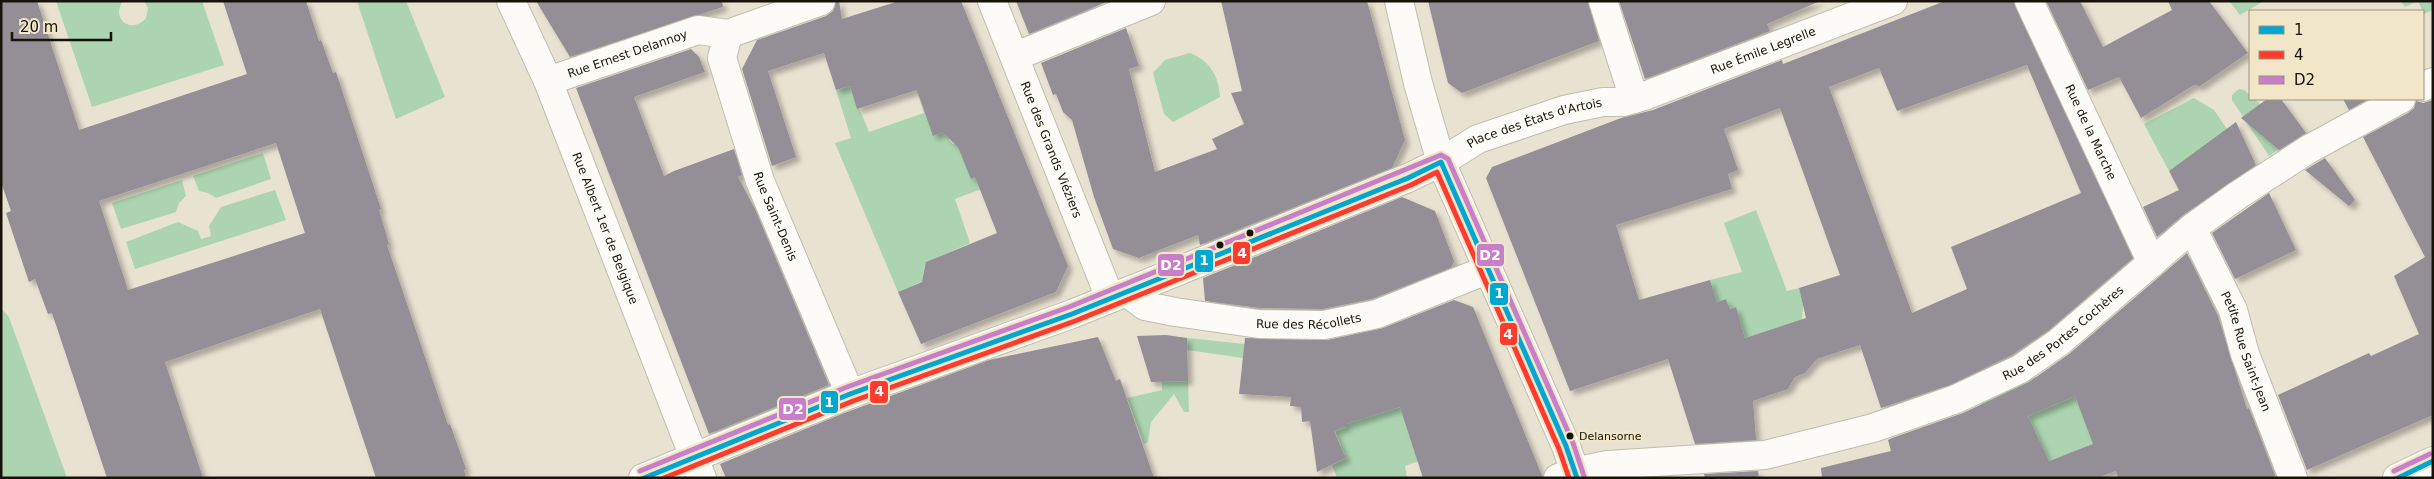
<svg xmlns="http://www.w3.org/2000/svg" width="2434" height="479" viewBox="0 0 2434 479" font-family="'DejaVu Sans',sans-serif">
	<defs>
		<filter id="shadow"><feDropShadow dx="4.5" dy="4.5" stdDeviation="2.5" flood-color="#0004"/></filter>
	</defs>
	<rect width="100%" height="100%" fill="#e8e2d1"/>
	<!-- green -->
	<path fill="#acd4b0" d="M56,1H123C110,19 132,35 146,18L148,8L144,1H202L224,65L92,107Z
		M357,1H406L445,97L396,119Z
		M2229,1H2264L2240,15Z
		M2401,1H2433V10L2424,14L2418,1L2405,7Z
		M1190,53C1210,61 1219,76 1220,97L1173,122L1164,114L1153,73L1165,60Z
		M914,83L949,129V140L953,144L961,142L972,178L979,176L984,188L955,199L970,243L927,262L924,272L928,279L898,292L835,143L851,138L836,90L850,86L869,132L924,113Z
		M2239,89L2244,90L2250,95V99H2255L2259,103L2287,143L2269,156L2232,100V95Z
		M2194,98L2214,110L2227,129L2169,171L2144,124Z
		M263,153L271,179L216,198L208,193L199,191L193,176Z
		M182,180L186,196L179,203L176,212L121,229L112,203Z
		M275,190L286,220L135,269L126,242L178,222L198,231L201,239L211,236L209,226L221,207Z
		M1756,210L1787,291L1799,288L1803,305L1802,320L1745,338L1736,307L1730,309L1726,299L1717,302L1710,280L1742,272L1724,223Z
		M1,308L9,317L67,478H1Z
		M1187,338L1245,344L1243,358L1187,350Z
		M2036,377L2049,407L2076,395L2096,451L2067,454L2034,466L2039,440L2036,432L2030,431L2029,417L2021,401L1986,417L1980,403Z
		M1162,381H1188L1189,412H1184L1174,394L1151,422L1148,442L1144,444L1127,398L1162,390Z
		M1400,407L1433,456L1405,466L1407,478H1337L1332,465L1346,458L1335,431L1346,427V422Z"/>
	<!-- building -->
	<path fill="#948f96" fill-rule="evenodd" filter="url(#shadow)" d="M1,1H37L79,130L247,74L223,1H306L319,41L321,40L333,73L336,72L381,209L379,210L389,244L387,245L448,425L450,424L466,469L464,470L466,478H376L320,309L165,362L203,478H107L52,313L48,314L35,279L29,282L6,213L11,211L1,182ZM276,143L305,233L128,290L99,201Z
		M536,1H722L723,7L570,57Z
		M836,1H839L842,19L899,1H961L1068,266L1056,292L921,344L898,292L922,282L926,262L997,233L975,177L971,179L958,147L942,132L933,136L917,90L857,109L850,86L836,90L824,53L768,71L796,157L772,166L742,69L757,40L826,16L833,11Z
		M1016,1H1109L1029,34Z
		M1221,1H1367L1405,140L1392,168L1200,245L1198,235L1139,258L1113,249L1094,197L1072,120L1063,112L1056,94L1053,95L1041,63L1126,28L1139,66L1129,69L1155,172L1217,149L1212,139L1244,124L1231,93L1242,91Z
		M1428,1H1588L1599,41L1462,93L1448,83Z
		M1619,1H1820L1767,24L1770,31L1645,79Z
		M1945,1H2014L2133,258L2049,330L2012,355L1950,385L1881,408L1860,345L1817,359L1805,373L1795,377L1788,389L1753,401L1756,440L1695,444L1668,359L1570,391L1486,178L1492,167L1621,118L1653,110L1782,60L1783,64ZM2027,65L2081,193L1951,247L1967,289L1912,313L1829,87L1879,68L1897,111ZM1780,108L1840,275L1799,288L1806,318L1745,338L1736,307L1730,309L1726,299L1717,302L1710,280L1639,300L1616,225L1732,189L1728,174L1738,170L1724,129Z
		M2046,1H2080L2103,47L2172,10L2168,1H2209L2248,53L2200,86L2194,85L2141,118L2119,77L2088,90Z
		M691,49L699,57L705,72L634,97L664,176L674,171L734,149L742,175L738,177L755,209L829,385L709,434L576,88Z
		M2267,99H2281L2306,133L2279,150L2241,118Z
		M2343,99H2369L2349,110Z
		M2433,100V415L2307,470L2278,395L2369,353L2371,356L2419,334L2394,276L2425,257L2363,137L2408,113L2414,108L2416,101L2423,103Z
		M2236,122L2256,165L2183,215L2157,237L2143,207L2179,190L2169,171Z
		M2325,158L2355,200L2349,206L2305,170Z
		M2269,193L2296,250L2235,279L2212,233Z
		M1402,197L1435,211L1454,261L1451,268L1372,299L1323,309L1260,308L1205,301L1203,278Z
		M2187,253L2218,316L2247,409L2249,408L2276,478H2118L2116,471L2097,478H1822L1821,468L1891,451L1888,440L1892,438L1963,413L2029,382L2069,354ZM2075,396L2093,444L2049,461L2028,416Z
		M1454,300L1473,307L1543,478H1423L1400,407L1346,424V427L1334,431L1346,458L1317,472L1310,421L1302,422L1301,407L1290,406L1291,397L1239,394L1245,338L1327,340L1383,328Z
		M1166,335L1187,338L1188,381L1151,382L1137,336Z
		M1098,337L1116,381L1120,379L1154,478H726L720,464L844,413L989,360Z
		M1758,471L1759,478H1705L1704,474Z"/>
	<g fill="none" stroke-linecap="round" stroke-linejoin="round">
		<!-- minor casing -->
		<g stroke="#c0bcaf" stroke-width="30">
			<g id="minor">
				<path id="s1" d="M511,1L548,81L702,478"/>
				<path id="s2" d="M992,1L1110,298"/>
				<path d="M1399,1L1418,83L1441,162L1566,446L1577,478"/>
				<path d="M1603,1L1634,99"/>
				<path id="s3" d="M2029,1L2152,263"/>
				<path id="s4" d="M728,34L722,58L760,181L850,394"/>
				<path d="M1016,56L1151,1"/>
				<path id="s5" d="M548,81L698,30L728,34L821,1"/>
				<path d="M2423,87L2433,82"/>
				<path id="s6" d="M2192,228L2233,310L2245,354L2293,478"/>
				<path id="s7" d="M1126,292L1145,306L1175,312L1259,324L1324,325L1377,314L1489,269"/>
				<path id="s8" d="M643,478L850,394L1072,314L1408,178L1441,162L1478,139L1564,110L1603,102H1623L1647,95L1893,1"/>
				<path id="s9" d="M1558,478L1574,472L1607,465L1765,455L1873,428L1956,399L2020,369L2059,342L2192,228L2238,195L2309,149L2401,99"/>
				<path d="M2397,478L2433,461"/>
			</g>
		</g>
		<!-- minor -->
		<use href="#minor" stroke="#fcfbf8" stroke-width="28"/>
		<!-- bus-1 casing -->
		<g stroke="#f1e7c8" stroke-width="9">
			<path id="bus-1" d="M644,478L850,394L1072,314L1408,178L1441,162L1566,446L1577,478
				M2398,478L2433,461"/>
		</g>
		<!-- bus-2 casing -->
		<g stroke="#f1e7c8" stroke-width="9">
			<path id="bus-2" d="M664,478L853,401L1075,321L1411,185L1437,172L1559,449L1569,478"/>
		</g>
		<!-- bus-3 casing -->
		<g stroke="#f1e7c8" stroke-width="9">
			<path id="bus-3" d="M640,471L847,387L1069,307L1441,155L1448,159L1573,443L1584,476
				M2394,471L2430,454"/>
		</g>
		<!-- bus-1 -->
		<use href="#bus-1" stroke="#01a6d1" stroke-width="5"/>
		<!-- bus-2 -->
		<use href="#bus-2" stroke="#ff3a2e" stroke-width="5"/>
		<!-- bus-3 -->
		<use href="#bus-3" stroke="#c87ec8" stroke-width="5"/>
	</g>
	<!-- markers -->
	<g fill="#171308" stroke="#f1e7c8" stroke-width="2">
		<circle cx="1250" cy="233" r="4.5"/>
		<circle cx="1220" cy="245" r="4.5"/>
		<circle cx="1570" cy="436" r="4.5"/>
	</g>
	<g text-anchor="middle" stroke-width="5" stroke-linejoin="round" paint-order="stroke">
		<!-- bus labels -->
		<g font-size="11" fill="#171308" stroke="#f1e7c8" text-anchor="start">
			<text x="1579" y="440">Delansorne</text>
		</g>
		<!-- street labels -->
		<g font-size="12" fill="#171308" stroke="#f1e7c8">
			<text dy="4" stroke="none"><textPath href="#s8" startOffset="1202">Rue Émile Legrelle</textPath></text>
			<text dy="4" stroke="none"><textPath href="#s5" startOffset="84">Rue Ernest Delannoy</textPath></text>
			<text dy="4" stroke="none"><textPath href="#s8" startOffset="961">Place des États d'Artois</textPath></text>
			<text dy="4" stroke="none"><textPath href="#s3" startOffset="145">Rue de la Marche</textPath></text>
			<text dy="4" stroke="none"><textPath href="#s2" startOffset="160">Rue des Grands Viéziers</textPath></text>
			<text dy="4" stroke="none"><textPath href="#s4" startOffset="192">Rue Saint-Denis</textPath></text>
			<text dy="4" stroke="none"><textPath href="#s1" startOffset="246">Rue Albert 1er de Belgique</textPath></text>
			<text dy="4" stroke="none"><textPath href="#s7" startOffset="189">Rue des Récollets</textPath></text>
			<text dy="4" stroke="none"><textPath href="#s9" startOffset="535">Rue des Portes Cochères</textPath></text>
			<text dy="4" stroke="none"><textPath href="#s6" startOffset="135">Petite Rue Saint-Jean</textPath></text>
		</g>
	</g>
	<g stroke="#f1e7c8" stroke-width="2">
		<rect x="1232" y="241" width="19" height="24" rx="5" fill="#ff3a2e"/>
		<rect x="1476" y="243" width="29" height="24" rx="5" fill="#c87ec8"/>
		<rect x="1194" y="249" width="20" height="24" rx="5" fill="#01a6d1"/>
		<rect x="1157" y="253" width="28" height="24" rx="5" fill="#c87ec8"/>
		<rect x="1489" y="282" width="20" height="24" rx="5" fill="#01a6d1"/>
		<rect x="1499" y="322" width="19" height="24" rx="5" fill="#ff3a2e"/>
		<rect x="869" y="380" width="20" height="24" rx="5" fill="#ff3a2e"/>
		<rect x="820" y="390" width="19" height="24" rx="5" fill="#01a6d1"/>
		<rect x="778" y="397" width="29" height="24" rx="5" fill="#c87ec8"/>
	</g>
	<g font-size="14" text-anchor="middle" font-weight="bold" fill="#fff">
		<text x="1242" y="258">4</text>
		<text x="1490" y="260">D2</text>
		<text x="1204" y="265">1</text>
		<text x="1171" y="270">D2</text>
		<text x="1499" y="298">1</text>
		<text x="1508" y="339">4</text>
		<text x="879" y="396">4</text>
		<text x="829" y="407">1</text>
		<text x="793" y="414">D2</text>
	</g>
	<!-- border -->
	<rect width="2434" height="479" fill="none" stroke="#171308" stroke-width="5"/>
	<!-- legend -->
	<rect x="2249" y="10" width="175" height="90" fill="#f1e7c8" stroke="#9a927b"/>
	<rect x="2259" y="26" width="25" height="8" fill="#01a6d1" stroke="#9a927b"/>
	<text x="2294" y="35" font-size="15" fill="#171308">1</text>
	<rect x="2259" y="51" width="25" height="8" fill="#ff3a2e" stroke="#9a927b"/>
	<text x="2294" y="60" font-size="15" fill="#171308">4</text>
	<rect x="2259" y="76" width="25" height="8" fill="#c87ec8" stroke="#9a927b"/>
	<text x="2294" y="85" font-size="15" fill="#171308">D2</text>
	<!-- scale -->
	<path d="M12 32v8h99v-8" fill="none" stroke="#171308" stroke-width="2.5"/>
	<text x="20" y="32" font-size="15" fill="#171308" stroke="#f1e7c8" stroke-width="4" paint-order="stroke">20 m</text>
</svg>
